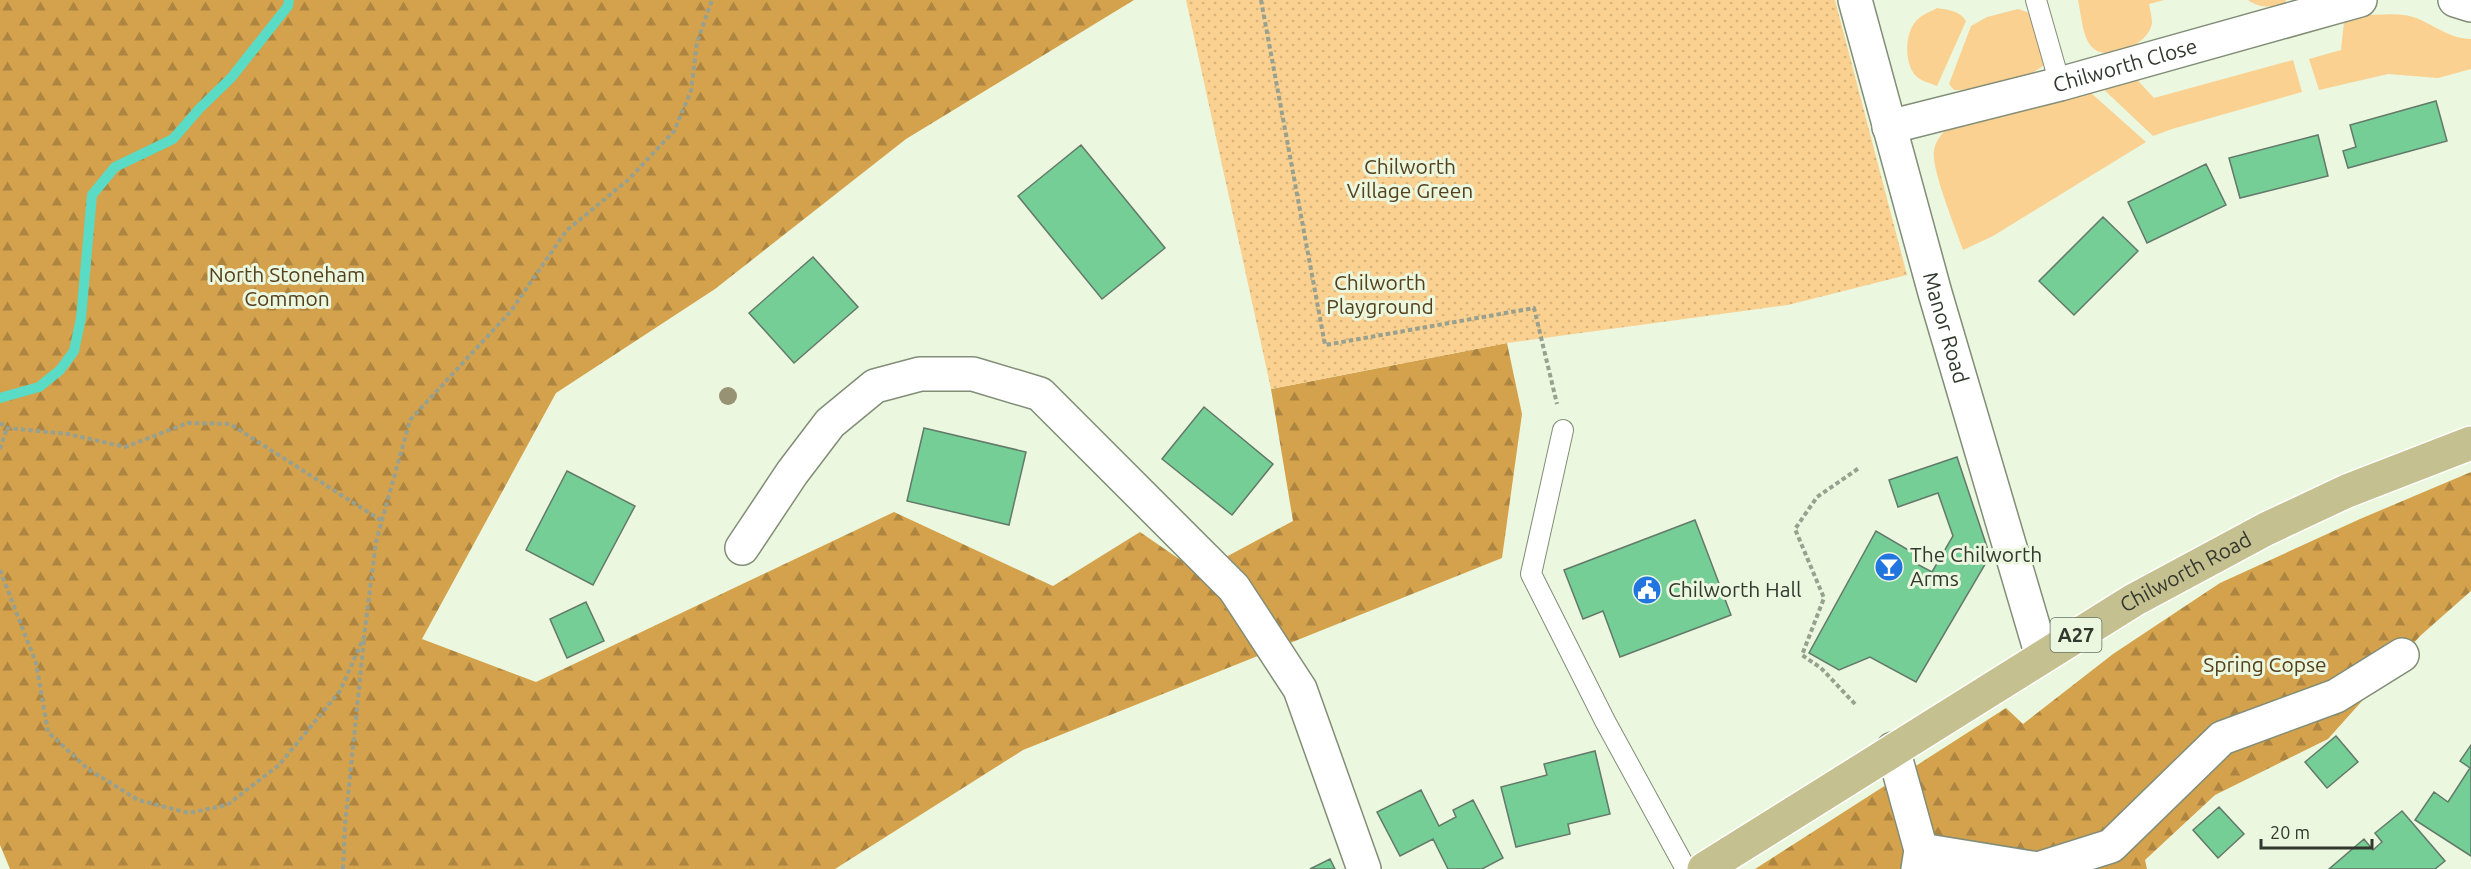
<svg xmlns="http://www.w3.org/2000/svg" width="2471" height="869" viewBox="0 0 2471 869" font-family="Ubuntu,sans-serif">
	<defs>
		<pattern id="forest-firs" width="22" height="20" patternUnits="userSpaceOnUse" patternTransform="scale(1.5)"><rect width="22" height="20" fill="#d4a24c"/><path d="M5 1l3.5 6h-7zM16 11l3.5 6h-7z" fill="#ad8540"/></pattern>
		<pattern id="park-dots" width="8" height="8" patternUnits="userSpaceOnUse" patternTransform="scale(1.5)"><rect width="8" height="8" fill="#fad190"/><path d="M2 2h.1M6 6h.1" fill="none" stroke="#d7b47c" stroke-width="1.8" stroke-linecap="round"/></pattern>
	</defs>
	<rect width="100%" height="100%" fill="#ebf7df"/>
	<!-- grass -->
	<path fill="#fad190" d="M2078,0H2164L2149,4C2150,10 2152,17 2152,23C2149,45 2106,64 2091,46C2082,35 2081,13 2078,0Z
		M2248,0H2286V4C2272,7 2260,9 2248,0Z
		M1937,8C1948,10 1959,10 1966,21L1937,86C1930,83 1920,81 1915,75C1904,62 1905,33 1916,21C1921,15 1930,12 1937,8Z
		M2018,9L2027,12L2035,22L2045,64C2029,80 1978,90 1954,90L1949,84L1971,26L1987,17Z
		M2361,14C2375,16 2389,13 2404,15C2428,18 2445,39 2471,39V69L2438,78L2388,74L2319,90L2309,59L2341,50L2344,22L2352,15Z
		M2293,60L2302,92L2172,129L2153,136L2099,85L2128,70L2154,98Z
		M2082,85L2146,142L1993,236L1963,250C1956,229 1931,169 1934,151C1935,141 1942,134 1948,127Z"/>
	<!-- forest -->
	<path fill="url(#forest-firs)" d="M0,0H1134L906,139L715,289L556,393L422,639L536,682L894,512L1053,586L1140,532L1198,572L1293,521L1271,389L1507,343L1522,414L1502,558L1023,750L835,869H10L0,845Z
		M2471,472V591L2420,636L2328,739L2215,795L2145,860L2147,869H1755L2006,708L2023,724L2113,654L2220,583L2360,519Z"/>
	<!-- park -->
	<path fill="url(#park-dots)" d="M1186,0H1835L1907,275L1788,305L1507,343L1271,389Z"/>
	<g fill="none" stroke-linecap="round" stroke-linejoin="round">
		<!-- stream -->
		<path stroke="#59dbc5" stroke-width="10" d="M0,398L39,387L60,370L74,351L81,318L92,195L115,167L173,139L200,108L231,78L288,6L289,0"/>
	</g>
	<!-- building -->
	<path fill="#75ce95" stroke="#63796a" stroke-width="1.5" d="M2436,101L2447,141L2348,168L2343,151L2356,147L2350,125Z
		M2318,135L2328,176L2240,198L2229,158Z
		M1081,145L1165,248L1102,299L1018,196Z
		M2206,164L2226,205L2147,243L2128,202Z
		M2103,217L2138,251L2074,315L2039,281Z
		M813,257L858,307L794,363L749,313Z
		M1204,407L1273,464L1232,515L1162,459Z
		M924,428L1026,452L1009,525L907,501Z
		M1957,457L1990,556L1916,682L1870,657L1839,670L1809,653L1876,531L1917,555L1913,562L1932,572L1953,536L1938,493L1898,507L1889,480Z
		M567,471L635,506L593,585L526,550Z
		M1695,520L1731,615L1620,657L1603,611L1583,619L1564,570Z
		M586,602L604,641L567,658L550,619Z
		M2336,736L2358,762L2327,788L2305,762Z
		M2471,745V856L2415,820L2434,792L2448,802L2470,768L2460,761Z
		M1595,751L1610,814L1568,824L1570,834L1516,847L1501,787L1547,775L1544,764Z
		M1421,790L1439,826L1456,817L1453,810L1473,800L1503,858L1482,869H1448L1433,839L1400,856L1377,812Z
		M2219,807L2244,834L2218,858L2193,830Z
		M2402,811L2445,861L2435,869H2329L2364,839L2373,850L2382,842L2375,833Z
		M1330,859L1335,869H1310Z"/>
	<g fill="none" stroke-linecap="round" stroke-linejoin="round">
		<!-- service casing -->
		<g stroke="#828d77" stroke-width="22">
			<path id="service" d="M2036,0L2060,84
				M1563,430L1531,574L1605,721L1686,869"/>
		</g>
		<!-- minor casing -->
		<g stroke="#828d77" stroke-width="36">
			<g id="minor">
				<path id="s1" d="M1855,0L1935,293L2042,656"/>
				<path d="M2455,0L2471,5"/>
				<path id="s2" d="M1889,127L2060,84L2360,0"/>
				<path d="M742,548L792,473L830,423L875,386L920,374H973L1040,394L1234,588L1300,689L1364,869"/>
				<path d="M1893,749L1921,850L1918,869"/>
				<path d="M1921,850L2038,869L2111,846L2222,738L2336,696L2402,655"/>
			</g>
		</g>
		<!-- primary casing -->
		<g stroke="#fff" stroke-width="36">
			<g id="primary">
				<path id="s3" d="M1704,869L2134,600L2266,529L2347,491L2471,443"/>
			</g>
		</g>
		<!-- path -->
		<path stroke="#98a08f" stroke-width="4" stroke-dasharray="4.5 3" stroke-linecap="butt" d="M1261,0L1325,345L1534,308L1557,404
			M0,423L7,428L68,434L125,447L188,423L230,424L382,521
			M0,449L7,428
			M0,570L36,663L48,732L88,769L138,800L189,813L227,805L279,765L340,691L364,637L376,542L410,420L511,311L566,231L628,180L674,131L691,91L697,42L712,0
			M1855,704L1821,668L1802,655L1824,598L1795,529L1817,497L1859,468
			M343,869L345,825L364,640"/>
		<!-- service -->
		<use href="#service" stroke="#fff" stroke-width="20"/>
		<!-- minor -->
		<use href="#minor" stroke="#fff" stroke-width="33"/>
		<!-- primary -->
		<use href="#primary" stroke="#c5c08f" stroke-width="33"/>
	</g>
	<!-- trees -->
	<circle fill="#989274" cx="728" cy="396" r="9"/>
	<!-- icons -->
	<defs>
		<g id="bar-disc" transform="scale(1.5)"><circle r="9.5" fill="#2175df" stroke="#ebf7df"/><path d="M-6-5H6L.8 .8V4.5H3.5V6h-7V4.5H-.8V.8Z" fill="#fff"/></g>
		<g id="civic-disc" transform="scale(1.5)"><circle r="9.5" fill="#2175df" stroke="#ebf7df"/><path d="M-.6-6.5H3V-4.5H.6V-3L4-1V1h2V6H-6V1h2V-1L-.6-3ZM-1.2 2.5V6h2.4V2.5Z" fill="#fff"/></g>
	</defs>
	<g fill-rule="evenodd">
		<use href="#bar-disc" x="1889" y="567"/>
		<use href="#civic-disc" x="1647" y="590"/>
	</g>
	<g text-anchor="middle" stroke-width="6" stroke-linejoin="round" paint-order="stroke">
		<!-- shield labels -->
		<rect fill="#ebf7df" stroke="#6a7163" stroke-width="1.5" x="2050.5" y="618" width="51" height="34" rx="4.5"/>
		<g font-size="20" font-weight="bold" fill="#33382e">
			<text x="2076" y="642">A27</text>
		</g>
		<!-- street labels -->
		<g font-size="21" fill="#33382e" stroke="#ebf7df">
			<text dy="7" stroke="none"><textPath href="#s2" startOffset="244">Chilworth Close</textPath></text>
			<text dy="7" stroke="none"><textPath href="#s1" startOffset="340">Manor Road</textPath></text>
			<text dy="7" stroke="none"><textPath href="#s3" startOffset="566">Chilworth Road</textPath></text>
		</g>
		<!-- park labels -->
		<g font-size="21" fill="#55401c" stroke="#ebf7df">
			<text x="1410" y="174">Chilworth<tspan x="1410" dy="24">Village Green</tspan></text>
			<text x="287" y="282">North Stoneham<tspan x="287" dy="24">Common</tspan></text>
			<text x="1380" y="290">Chilworth<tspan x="1380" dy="24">Playground</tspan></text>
			<text x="2265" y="672">Spring Copse</text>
		</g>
		<!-- poi labels -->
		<g font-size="21" fill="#33382e" stroke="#ebf7df" text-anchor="start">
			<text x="1910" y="562">The Chilworth<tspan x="1910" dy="24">Arms</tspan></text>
			<text x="1668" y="597">Chilworth Hall</text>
		</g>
	</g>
	<!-- scale -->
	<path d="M2261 839v9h111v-9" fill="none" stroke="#33382e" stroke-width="3"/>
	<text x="2270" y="839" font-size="18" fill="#33382e" stroke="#ebf7df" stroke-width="4.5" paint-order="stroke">20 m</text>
</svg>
